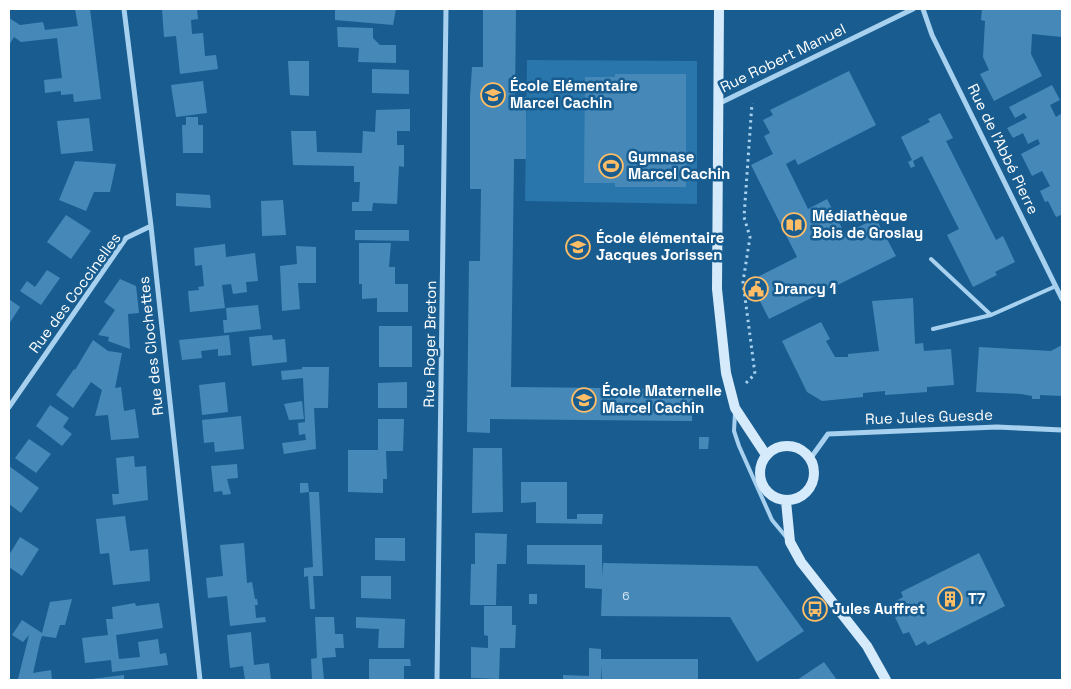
<svg xmlns="http://www.w3.org/2000/svg" width="1071" height="689" viewBox="0 0 1071 689" font-family="'Space Grotesk',sans-serif">
	<rect width="100%" height="100%" fill="#195d90"/>
	<!-- green -->
	<path fill="#2976ac" d="M527,60L697,61V204L525,201Z"/>
	<!-- building -->
	<path fill="#4689b9" d="M75,9H90L101,99L74,102L73,94L61,95V91L45,93L44,80L62,78L57,38L21,42L14,37L9,45V18L20,25L43,22L45,30L78,26Z
		M162,9H197L198,19L191,20L192,34L203,33L205,56L216,55L218,69L180,74L176,36L164,37Z
		M335,9H396L393,25L335,20Z
		M483,9H516L515,97H526V159H514L511,387L693,389L692,421L490,419V433L467,432L469,261H480L481,189H470V97L472,67H483Z
		M982,9H1062V37L1032,34L1031,54L1042,76L994,101L980,74L989,70L983,57L985,21L981,20Z
		M337,27L373,28V38L380,45H396V63L358,62L359,48L338,47Z
		M288,61H309V96L290,95Z
		M372,69L409,70V94L372,93Z
		M849,71L876,125L798,165L795,159L786,164L808,209L827,199L845,234L876,218L883,233L887,231L889,235L886,237L896,256L769,319L750,281L797,257L751,165L773,154L764,136L770,133L763,120L773,115L770,110Z
		M615,74H686V187H615V183H584L585,77H615Z
		M203,81L207,113L176,117L171,85Z
		M1052,85L1060,100L1050,105L1056,117L1062,113V217L1061,215L1056,217L1048,201L1045,202L1040,191L1050,186L1042,171L1032,176L1021,154L1040,144L1038,139L1028,144L1023,133L1013,138L1007,128L1027,118L1024,113L1015,118L1009,107Z
		M410,109V131H397V145H404V167L399,166L397,204L373,203L372,211H352V202H359L360,182H354V166L293,165L291,131H316L317,152L362,153L363,131L375,132L376,110Z
		M940,113L953,138L946,141L996,240L1003,236L1015,262L995,272L997,275L973,287L947,235L959,229L922,156L913,161L915,166L911,168L908,162L912,160L901,137L930,122L928,119Z
		M186,117H198V125H203V153H183L182,125H186Z
		M89,118L93,151L61,154L57,121Z
		M75,161L116,164L110,192H94L86,211L59,200Z
		M176,193L210,195L211,208L176,206Z
		M283,200L286,235L262,236L261,201Z
		M66,215L91,231L71,259L47,242Z
		M355,230H409V241L355,240Z
		M359,243H391L389,267H395V284H408V312H377V298L362,299V284H359Z
		M225,244L226,257L255,253L258,281L246,282L247,292L233,294L231,284L222,285L225,308L190,312L188,291L199,290L198,287L204,286L202,265L195,266L194,248Z
		M296,246L316,247V283H298L300,309L282,311L280,266L297,264Z
		M47,270L60,278L41,305L20,291L27,281L35,287Z
		M120,279L136,286L139,313L128,314L130,349L108,341L109,337L98,335L115,310L104,302Z
		M913,298L915,344L923,343L924,351L951,349L954,385L927,387V392L885,395V391L863,393V397L822,401L807,392L782,341L821,322L830,339L826,341L835,357H848V354L879,351L872,301Z
		M9,299L20,307L9,324Z
		M258,305L261,329L224,333L223,320H227L226,308Z
		M379,326H412V367H379Z
		M229,335L231,355L218,356V349L201,351L202,358L182,360L179,340Z
		M272,335L273,340L285,339L287,362L252,366L249,337Z
		M93,340L108,351L122,353L115,388L121,387L124,411L135,409L139,438L111,440L108,415L95,416L102,390L91,382L73,408L56,395L74,369L75,370Z
		M1062,345V396L1040,395V399H1032V396L1021,394L976,392L979,347L1051,351Z
		M302,367H329L328,408H314L316,449L284,454L282,443L306,440L305,434L299,435L298,423L305,422L303,378L282,380L281,371L302,369Z
		M225,382L228,412L202,415L199,385Z
		M407,382V408H378V383Z
		M302,401L304,419L289,420L284,404Z
		M50,405L69,418L63,427L72,434L62,446L36,426Z
		M241,416L244,449L215,452L214,442L204,443L202,420Z
		M378,419H404L403,451H386L387,479H383V493L348,492V450H378Z
		M699,437H709L708,449H699Z
		M29,439L51,454L36,473L15,458Z
		M473,448H502L503,512L472,513Z
		M134,456L135,467L146,466L148,500L113,505L112,494H119L116,458Z
		M237,464L238,478L227,479L231,494L223,495L222,491L214,492L211,466Z
		M9,466L39,488L21,513L9,504Z
		M521,482H567V519H577V514H603L602,524L536,523V502L521,503Z
		M300,483H308L309,492L300,493Z
		M309,492H319L323,576H313L315,609H310L308,576L304,577V568L313,567Z
		M125,516L130,551L148,549L150,581L113,585L109,553L100,554L96,519Z
		M475,533L507,534L506,564H497L496,605H470L471,564H475Z
		M20,537L39,549L22,576L9,567V555Z
		M375,538H405V561L375,560Z
		M244,543L247,583L252,582L255,599H257L258,605H255L256,618L265,617L266,622L230,626L227,596L208,598L206,578L223,576L220,545Z
		M527,545H602V577L603,563L757,566L804,631L757,662L730,617L601,616L602,589L585,588V565L527,564Z
		M979,553L1005,606L928,645L925,641L916,646L909,632L903,634L895,617L901,615L894,602L903,597L901,592Z
		M361,576H391V599L361,598Z
		M529,594H537V604H529Z
		M72,599L65,625H60L56,638L42,636L40,642L33,673L51,670L52,680H21L18,679L29,635L23,642L12,635L22,620L42,633L50,602Z
		M135,603L136,606L159,603L163,628L116,635L119,659L140,657L138,642L158,639L160,654L166,653L168,665L112,672L111,660L85,663L82,638L108,635L106,619H113L112,607Z
		M484,606H512V625H516L515,648H500L499,679L471,678V647L488,648V636L484,635Z
		M315,617H334L335,634H343L344,648H335L336,657L322,658L324,680L312,679L311,659L317,658Z
		M356,617L405,619L404,648H378L379,629L356,628Z
		M251,632L254,665L269,663L271,680H245L243,666L230,668L227,635Z
		M589,648L601,649V659H698V680H602L601,665V680H563V675L589,676Z
		M369,659H410L411,666H404V680H369Z
		M824,662L837,680H797Z
		M124,675V680H92V679Z"/>
	<g fill="none" stroke-linecap="round" stroke-linejoin="round">
		<!-- path -->
		<path stroke="#a7d1ef" stroke-width="3" stroke-dasharray="2.5 4" stroke-linecap="butt" d="M746,383L755,374L743,282L750,237L744,217L752,103"/>
		<!-- lane -->
		<path stroke="#a7d1ef" stroke-width="4" d="M931,259L991,315L1056,286
			M933,329L991,315
			M735,413L734,431L739,446L772,520L787,538"/>
		<!-- street -->
		<path stroke="#a7d1ef" stroke-width="5" d="M124,9L151,226L200,680
			M923,9L932,35L1062,299
			M718,104L913,9
			M9,407L126,238L151,226
			M810,459L828,434L997,427L1062,430
			M437,680L446,9"/>
		<!-- secondary -->
		<path stroke="#d5eafa" stroke-width="10" d="M719,9L717,289L726,373L735,408L766,455
			M760 473a27 27 0 1 1 54 0a27 27 0 1 1-54 0Z
			M786,501L790,542L801,562L867,646L886,680"/>
	</g>
	<!-- icons -->
	<defs>
		<g id="school-ring" transform="scale(1.25)"><circle r="9.5" fill="#195d90" stroke="#ffbe65" stroke-width="1.5"/><path d="M0-5L7-2L0 1L-7-2ZM-4 1L0 2.5L4 1V4Q0 6-4 4Z" fill="#ffbe65"/></g>
		<g id="stadium-ring" transform="scale(1.25)"><circle r="9.5" fill="#195d90" stroke="#ffbe65" stroke-width="1.5"/><path d="M0-5a6.5 5 0 1 0 0 10a6.5 5 0 1 0 0-10ZM-3.5-1.8h7v3.6h-7Z" fill="#ffbe65"/></g>
		<g id="library-ring" transform="scale(1.25)"><circle r="9.5" fill="#195d90" stroke="#ffbe65" stroke-width="1.5"/><path d="M-6-4Q-3-5.5-.7-3.5V5Q-3 3-6 4ZM6-4Q3-5.5 .7-3.5V5Q3 3 6 4Z" fill="#ffbe65"/></g>
		<g id="civic-ring" transform="scale(1.25)"><circle r="9.5" fill="#195d90" stroke="#ffbe65" stroke-width="1.5"/><path d="M-.6-6.5H3V-4.5H.6V-3L4-1V1h2V6H-6V1h2V-1L-.6-3ZM-1.2 2.5V6h2.4V2.5Z" fill="#ffbe65"/></g>
		<g id="building-ring" transform="scale(1.25)"><circle r="9.5" fill="#195d90" stroke="#ffbe65" stroke-width="1.5"/><path d="M-4-6H4V6H1V3H-1V6H-4ZM-2.5-4.3h1.7v1.8h-1.7ZM.8-4.3h1.7v1.8H.8ZM-2.5-1h1.7V.8h-1.7ZM.8-1h1.7V.8H.8Z" fill="#ffbe65"/></g>
		<g id="bus-ring" transform="scale(1.25)"><circle r="9.5" fill="#195d90" stroke="#ffbe65" stroke-width="1.5"/><path d="M-5-6H5V4H4V6H2V4H-2V6H-4V4H-5ZM-3.5-4V0h7V-4ZM-3.5 1.2v1.5H-2V1.2ZM2 1.2v1.5H3.5V1.2Z" fill="#ffbe65"/></g>
	</defs>
	<g fill-rule="evenodd">
		<use href="#school-ring" x="493" y="95"/>
		<use href="#stadium-ring" x="611" y="166"/>
		<use href="#library-ring" x="794" y="225"/>
		<use href="#school-ring" x="578" y="247"/>
		<use href="#civic-ring" x="756" y="289"/>
		<use href="#school-ring" x="584" y="400"/>
		<use href="#building-ring" x="950" y="599"/>
		<use href="#bus-ring" x="815" y="609"/>
	</g>
	<g text-anchor="middle" stroke-width="5" stroke-linejoin="round" paint-order="stroke">
		<!-- number labels -->
		<g font-size="12" fill="#d1e2ee">
			<text x="626" y="600">6</text>
		</g>
		<!-- street labels -->
		<g font-size="15" fill="#fff" stroke="#195d90">
			<text transform="translate(783 58) rotate(-26)" y="5">Rue Robert Manuel</text>
			<text transform="translate(1003 149) rotate(64)" y="5">Rue de l'Abbé Pierre</text>
			<text transform="translate(75 293) rotate(-54)" y="5">Rue des Coccinelles</text>
			<text transform="translate(430 344) rotate(-89)" y="5">Rue Roger Breton</text>
			<text transform="translate(151 346) rotate(-96)" y="5">Rue des Clochettes</text>
			<text transform="translate(929 417) rotate(-2)" y="5">Rue Jules Guesde</text>
		</g>
		<!-- poi labels -->
		<g font-size="15" font-weight="bold" fill="#fff" stroke="#195d90" text-anchor="start">
			<text x="510" y="91">École Elémentaire<tspan x="510" dy="17">Marcel Cachin</tspan></text>
			<text x="628" y="162">Gymnase<tspan x="628" dy="17">Marcel Cachin</tspan></text>
			<text x="812" y="221">Médiathèque<tspan x="812" dy="17">Bois de Groslay</tspan></text>
			<text x="596" y="243">École élémentaire<tspan x="596" dy="17">Jacques Jorissen</tspan></text>
			<text x="774" y="294">Drancy 1</text>
			<text x="602" y="396">École Maternelle<tspan x="602" dy="17">Marcel Cachin</tspan></text>
			<text x="968" y="604">T7</text>
			<text x="832" y="614">Jules Auffret</text>
		</g>
	</g>
	<!-- border -->
	<rect width="1071" height="689" fill="none" stroke="#ffffff" stroke-width="20"/>
</svg>
